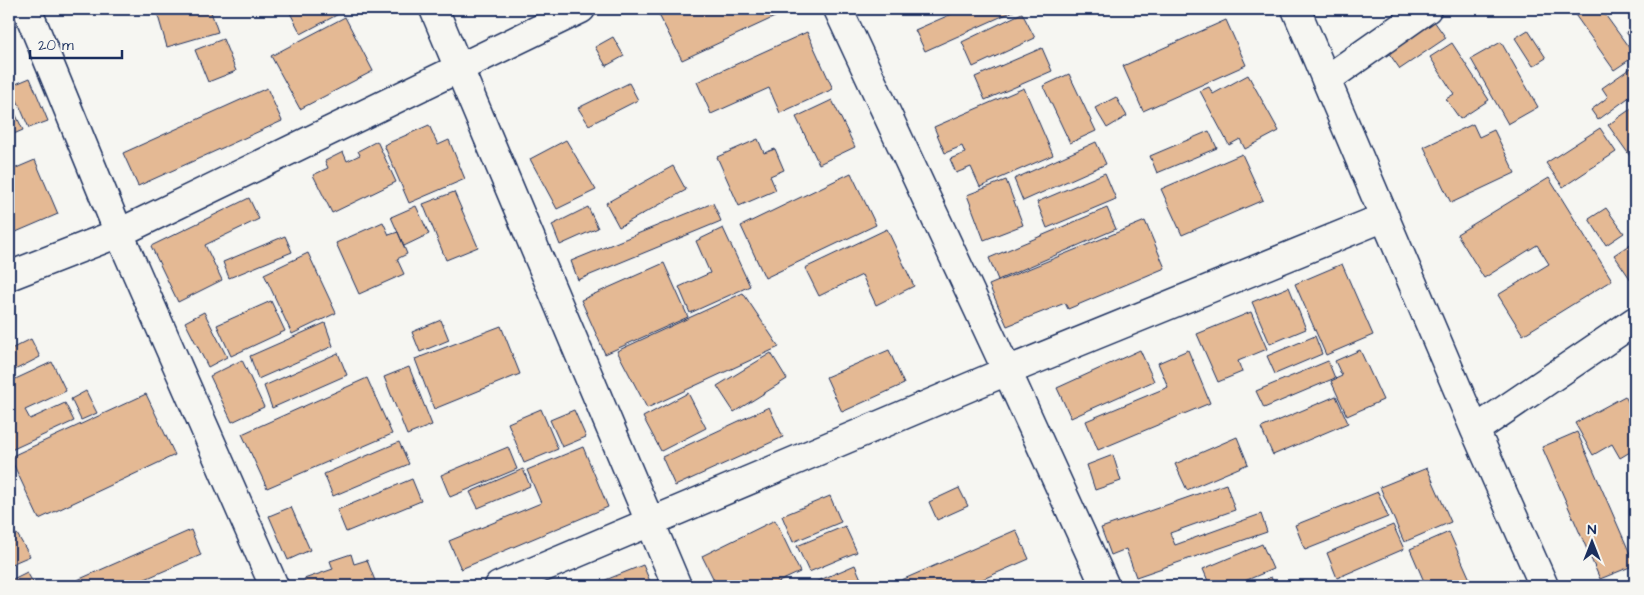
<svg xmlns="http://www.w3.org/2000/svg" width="1644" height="595" viewBox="0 0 1644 595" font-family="'Architects Daughter',sans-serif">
	<rect width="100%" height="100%" fill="#f6f6f2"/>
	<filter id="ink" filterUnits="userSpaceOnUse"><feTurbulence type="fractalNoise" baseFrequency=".02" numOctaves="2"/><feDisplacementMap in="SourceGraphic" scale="10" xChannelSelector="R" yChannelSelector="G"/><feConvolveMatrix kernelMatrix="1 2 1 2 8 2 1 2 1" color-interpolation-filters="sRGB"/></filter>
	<g filter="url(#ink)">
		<!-- building -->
		<path fill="#e4b994" stroke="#1b2f5e" d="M156,9H210L218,32L167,47Z
			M288,9H348L301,34Z
			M656,9H776L779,15L682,60Z
			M963,9H1018L925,51L915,30Z
			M1571,9H1601L1635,56L1614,70Z
			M1022,13L1035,38L973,67L962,42Z
			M345,17L373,71L300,109L271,56Z
			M1226,20L1246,65L1143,111L1123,66Z
			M1434,21L1446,38L1400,69L1388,52Z
			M1635,26V45L1626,32Z
			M1528,30L1546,58L1533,66L1515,38Z
			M807,32L833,89L780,113L769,88L711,114L697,82Z
			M613,37L624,56L606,66L595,47Z
			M223,39L236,71L208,82L195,50Z
			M1501,42L1538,107L1508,124L1471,59Z
			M1452,43L1489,100L1460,119L1446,99L1454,94L1430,57Z
			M1042,48L1052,71L985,100L975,77Z
			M1635,65V93L1598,120L1591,110L1608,97L1602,88Z
			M1069,74L1096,131L1070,143L1043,86Z
			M1248,75L1279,131L1245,149L1240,139L1229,145L1200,91L1209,87L1213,94Z
			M30,78L48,121L29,128L11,86Z
			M629,83L638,100L589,125L578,108Z
			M267,88L282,121L138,186L123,153Z
			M1024,88L1053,155L980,187L971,167L956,173L950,159L965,153L962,146L945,153L934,127Z
			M1116,97L1127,116L1107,128L1095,108Z
			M832,100L855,147L819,164L796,117Z
			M1635,106V163L1608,125Z
			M15,113L23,130L9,136V116Z
			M1473,124L1479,137L1494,130L1515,173L1451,203L1424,147Z
			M429,125L438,145L449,140L465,179L409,203L384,145Z
			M1600,128L1616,152L1563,187L1546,163Z
			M1209,131L1217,148L1157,173L1150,156Z
			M758,139L764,153L775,149L784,170L770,176L776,190L739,206L717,157Z
			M566,140L596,190L557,209L530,159Z
			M377,141L396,182L332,213L313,175L328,168L325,161L343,152L347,161L360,155L358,151Z
			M1096,142L1106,164L1023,201L1014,179Z
			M1242,154L1263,200L1182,235L1161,189Z
			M35,160L58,214L9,235V171Z
			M673,166L686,190L619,227L606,203Z
			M851,173L876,225L765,278L741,226Z
			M1105,173L1116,199L1047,228L1037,202Z
			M1549,178L1612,280L1523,335L1498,295L1549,264L1537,245L1484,278L1457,234Z
			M1006,180L1023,225L984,240L967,195Z
			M454,192L478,247L446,260L423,204Z
			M249,198L259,219L205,245L222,280L178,302L151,246Z
			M713,203L721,221L578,280L571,261Z
			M416,206L429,234L404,246L391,217Z
			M588,207L598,228L560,245L552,225Z
			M1107,208L1116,229L998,280L989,258Z
			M1606,208L1624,233L1606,245L1589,219Z
			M1145,221L1165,268L1068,309L1065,303L1007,326L989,285Z
			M383,222L389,235L398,232L407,254L397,259L404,274L359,294L336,243Z
			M723,228L750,286L690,313L679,287L710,273L696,241Z
			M887,229L914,286L876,305L862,275L819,296L805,268Z
			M285,236L292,252L229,278L223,262Z
			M1635,241V277L1631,280L1614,255Z
			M308,253L336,313L292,334L264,274Z
			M664,263L688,317L605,354L581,300Z
			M1342,264L1373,335L1326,355L1295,284Z
			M1289,287L1306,329L1270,344L1252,302Z
			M743,293L779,347L647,408L617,351Z
			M271,301L285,331L231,356L217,325Z
			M204,312L227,357L208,367L185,322Z
			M1251,312L1267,349L1238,361L1242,372L1218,382L1197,334Z
			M441,320L449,340L420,352L412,332Z
			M325,323L333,346L258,379L250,356Z
			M501,326L520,374L434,409L415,359Z
			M1315,336L1322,354L1275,374L1267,356Z
			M31,339L40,357L9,373V350Z
			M889,350L904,384L842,412L826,377Z
			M1140,350L1154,381L1071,418L1057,388Z
			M1188,350L1210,403L1098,450L1086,421L1168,387L1158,363Z
			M1360,350L1383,400L1347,416L1331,381L1342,376L1335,361Z
			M338,353L347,375L272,408L264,386Z
			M771,353L787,379L734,412L717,386Z
			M242,360L264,407L232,422L210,376Z
			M1328,361L1335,378L1264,408L1256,391Z
			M52,362L66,391L25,410L30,419L65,403L74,421L9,451V382Z
			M409,367L432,425L407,435L384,377Z
			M367,378L392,434L267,488L242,434Z
			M86,391L97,413L81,420L71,399Z
			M688,393L706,428L661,451L643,417Z
			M146,394L175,455L39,519L10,457Z
			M1336,396L1348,423L1273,455L1261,428Z
			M1625,396L1635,415V449L1620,458L1612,444L1593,455L1575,423Z
			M769,407L783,437L675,486L662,457Z
			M541,409L558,449L524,463L508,423Z
			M574,410L586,437L562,447L550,420Z
			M1577,432L1635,565L1600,579L1542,447Z
			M1237,437L1248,464L1187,490L1175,464Z
			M399,442L409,464L333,496L324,474Z
			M508,447L517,469L450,497L441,475Z
			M583,447L608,507L461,569L449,541L541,503L527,470Z
			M1113,455L1121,481L1095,490L1087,465Z
			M1427,468L1451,522L1404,542L1380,487Z
			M523,469L530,486L478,508L470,492Z
			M412,479L421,501L346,532L337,510Z
			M1226,484L1235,510L1170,533L1175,545L1261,514L1267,532L1136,577L1126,549L1111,555L1101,528Z
			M959,488L968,506L937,520L929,502Z
			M1378,492L1388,517L1305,550L1295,525Z
			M830,496L841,522L793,542L782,516Z
			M291,507L310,550L288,560L269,516Z
			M775,520L800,572L770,586H717L702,556Z
			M1393,525L1404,549L1337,578L1327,553Z
			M845,526L857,552L809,572L797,546Z
			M191,530L201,555L129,586H75L73,582Z
			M1016,530L1029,559L967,586H888Z
			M1449,532L1473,586H1426L1410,549Z
			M17,534L30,556L9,565V538Z
			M1262,544L1273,569L1233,586H1210L1203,569Z
			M351,554L354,564L367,560L377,586H306L304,579L333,569L330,561Z
			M643,565L652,586H599L598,583Z
			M855,565L864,586H806Z
			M27,572L35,586H9V581Z
			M1271,577L1275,586H1250Z"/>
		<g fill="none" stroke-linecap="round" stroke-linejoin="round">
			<!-- minor casing -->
			<g stroke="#1b2f5e" stroke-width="31">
				<path id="minor" d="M27,9L119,233L274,586
					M434,9L677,586
					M838,9L1007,371L1105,586
					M1296,9L1475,430L1544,586
					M1326,80L1427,9
					M9,276L119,233L581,9
					M1475,430L1635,321
					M499,586L1007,371L1385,217"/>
			</g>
			<!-- minor -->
			<use href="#minor" stroke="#f6f6f2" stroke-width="28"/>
		</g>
	</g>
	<!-- margin -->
	<rect width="1644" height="595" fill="none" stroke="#f6f6f2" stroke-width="30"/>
	<rect x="15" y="15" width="1614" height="565" fill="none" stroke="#1b2f5e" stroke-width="2" filter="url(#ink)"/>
	<!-- north arrow -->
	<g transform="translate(1592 542)" stroke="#f6f6f2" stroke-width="4" paint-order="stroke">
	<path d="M0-4L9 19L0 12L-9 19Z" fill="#1b2f5e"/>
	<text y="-8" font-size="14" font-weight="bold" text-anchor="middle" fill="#1b2f5e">N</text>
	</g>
	<!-- scale -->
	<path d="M30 50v8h92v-8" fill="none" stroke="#1b2f5e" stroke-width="2.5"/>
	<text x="38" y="50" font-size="15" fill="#1b2f5e" stroke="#f6f6f2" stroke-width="4" paint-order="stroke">20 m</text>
</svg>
